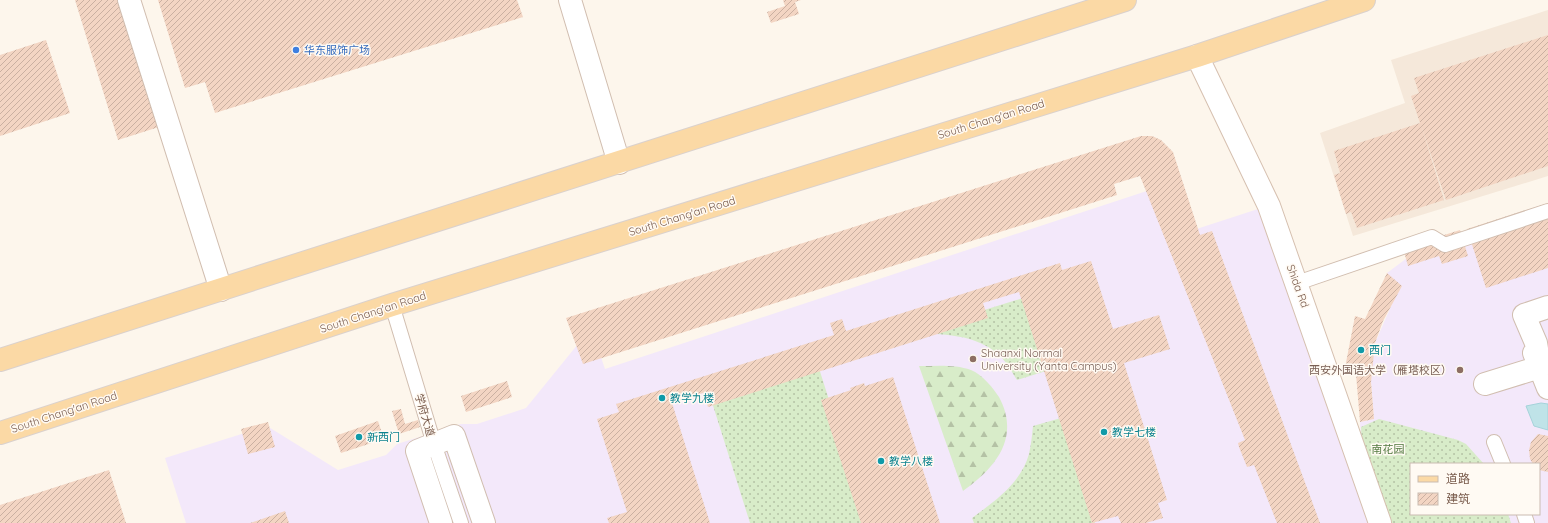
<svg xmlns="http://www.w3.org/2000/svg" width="1548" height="523" viewBox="0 0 1548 523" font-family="Quicksand,'Noto Sans SC',sans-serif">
	<defs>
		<pattern id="grass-dots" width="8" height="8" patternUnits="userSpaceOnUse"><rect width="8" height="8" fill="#d8ecc9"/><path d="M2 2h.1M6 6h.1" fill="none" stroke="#b4c2a5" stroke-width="1.8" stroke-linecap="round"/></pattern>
		<pattern id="forest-firs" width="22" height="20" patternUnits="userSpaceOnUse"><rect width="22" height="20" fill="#d8ecc9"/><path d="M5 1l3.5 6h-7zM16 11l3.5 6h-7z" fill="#b4c2a5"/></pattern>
		<pattern id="building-hatch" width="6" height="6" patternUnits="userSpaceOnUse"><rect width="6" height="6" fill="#f3d5c3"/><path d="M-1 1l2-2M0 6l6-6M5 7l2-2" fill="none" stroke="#cab0a1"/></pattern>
	</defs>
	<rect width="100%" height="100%" fill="#fdf6ec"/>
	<!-- residential -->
	<path fill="#f5e8da" d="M1548,10V176L1353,236L1320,133L1405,103L1391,60Z"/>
	<!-- education -->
	<path fill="#f3e8fa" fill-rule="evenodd" d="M1162,186L1178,235L1258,209L1370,523H186L165,458L267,426L338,470L386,455L397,444L461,424H477L526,408L591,328L605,369Z
		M1548,211V523H1380L1363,473L1360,422L1374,419L1371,382L1372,358L1375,343L1392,304L1387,273L1407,258ZM1411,464H1539V514H1411Z"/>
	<!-- grass -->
	<path fill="url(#grass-dots)" d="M1023,298L1046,371L1017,380C1012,372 1007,363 1001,357C977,333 940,334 910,333Z
		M817,362L868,523H750L710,396Z
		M1061,418L1095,523H974L972,518C995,501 1021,483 1029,454C1031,445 1032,436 1033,426Z
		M1379,419L1458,440L1466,444L1484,464H1411V514H1508L1511,523H1380L1363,473L1361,427Z"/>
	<!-- forest -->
	<path fill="url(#forest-firs)" d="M919,366C936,366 955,364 971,370C982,374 993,388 999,397C1021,438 995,468 963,491Z"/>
	<!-- water -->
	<path fill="#bfe3e8" stroke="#a5d3da" d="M1541,403L1548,404V430L1534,426L1526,406Z"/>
	<!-- building -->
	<path fill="url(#building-hatch)" d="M75,0H121L159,127L118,140Z
		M158,0H517L523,17L215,113L205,82L185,88Z
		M783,0H801L795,2L799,14L771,23L767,12L785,6Z
		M1548,35V166L1446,200L1421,125L1444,200L1357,228L1351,212L1346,214L1334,175L1340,173L1334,151L1420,123L1411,96L1419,93L1414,78Z
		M46,40L70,113L0,136V55Z
		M1141,136H1152L1161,140L1173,152L1200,235L1212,231L1320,523H1277L1254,465L1247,467L1239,447L1238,443L1245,440L1140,176L1114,184L1117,195L583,364L566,318Z
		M1548,203V268L1486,288L1467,229Z
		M1460,230L1468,256L1442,264L1439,256L1408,266L1403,248Z
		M1091,261L1113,329L1159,315L1170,349L1124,363L1167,500L1158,503L1163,518L1146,523H1121L1118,516L1092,523L1019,292L983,303L988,318L708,407L703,393L672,403L710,523H609L607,518L627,512L597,419L619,412L616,404L834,335L830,323L842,319L846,331L1060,263L1062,270Z
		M1387,273L1402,286L1383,321L1375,343L1371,382L1374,419L1360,422L1356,374L1344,373L1355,316L1365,319Z
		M893,377L940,523H861L821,400L851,390L850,388L864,383L865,386Z
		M507,381L512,397L466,412L461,396Z
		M401,409L405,424L418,420L420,427L399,434L392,411Z
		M378,421L384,439L341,453L335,436Z
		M268,422L275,447L248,454L241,429Z
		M1538,434L1548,436V472L1539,470V464H1533L1530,459L1529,450L1531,442Z
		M109,470L126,523H0V505Z
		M285,511L289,523H250Z"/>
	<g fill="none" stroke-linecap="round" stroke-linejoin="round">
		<!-- lane casing -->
		<g stroke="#d1beb0" stroke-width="16">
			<path id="lane" d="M1297,283L1432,237L1445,245L1548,211
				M392,305L434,444L461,523
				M1494,442L1503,464
				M1524,514L1527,523"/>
		</g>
		<!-- street casing -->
		<g stroke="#d1beb0" stroke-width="24">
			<path id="street" d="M129,0L221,290
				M570,0L619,163
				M1534,353L1548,388
				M1485,384L1540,367L1536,343L1524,315L1548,307
				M441,523L417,451L454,436L484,523"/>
		</g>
		<!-- secondary casing -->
		<g stroke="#d6c0b0" stroke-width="24">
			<path id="secondary" d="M1197,56L1269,206L1380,523"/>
		</g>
		<!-- primary casing -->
		<g stroke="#dad1cd" stroke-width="24">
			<path id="primary" d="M0,360L1125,0
				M0,433L392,305L1197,56L1364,0"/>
		</g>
		<!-- lane -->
		<use href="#lane" stroke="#fff" stroke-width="14"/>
		<!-- street -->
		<use href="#street" stroke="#fff" stroke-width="22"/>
		<!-- secondary -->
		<use href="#secondary" stroke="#fff" stroke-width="22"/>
		<!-- primary -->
		<use href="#primary" stroke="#fbd9a5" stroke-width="22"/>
	</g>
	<!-- markers -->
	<circle fill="#3f7fe0" stroke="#fffaf3" stroke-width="1.5" cx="296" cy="50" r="4"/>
	<g fill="#0f9aa8" stroke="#fffaf3" stroke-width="1.5">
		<circle cx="1361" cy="350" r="4"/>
		<circle cx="662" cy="398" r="4"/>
		<circle cx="1104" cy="432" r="4"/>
		<circle cx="359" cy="437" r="4"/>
		<circle cx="881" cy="461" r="4"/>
	</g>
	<g fill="#8d6e63" stroke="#fffaf3" stroke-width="1.5">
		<circle cx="973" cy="359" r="4"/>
		<circle cx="1460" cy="370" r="4"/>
	</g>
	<g text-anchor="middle" stroke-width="3" stroke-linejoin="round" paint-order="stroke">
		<!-- shop labels -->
		<g font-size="11" fill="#366cbe" stroke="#fffaf3" text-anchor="start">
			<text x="304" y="54">华东服饰广场</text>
		</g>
		<!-- street labels -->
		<g font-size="11" fill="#7a5c4d" stroke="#fffaf3">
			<text transform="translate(991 119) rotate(-17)" y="4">South Chang'an Road</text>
			<text transform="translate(682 216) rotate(-17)" y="4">South Chang'an Road</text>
			<text transform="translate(1298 286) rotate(70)" y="4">Shida Rd</text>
			<text transform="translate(373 312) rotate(-18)" y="4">South Chang'an Road</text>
			<text transform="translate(64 412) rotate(-18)" y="4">South Chang'an Road</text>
			<text transform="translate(425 415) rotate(74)" y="4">学府大道</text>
		</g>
		<!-- culture labels -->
		<g font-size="11" fill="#0d838f" stroke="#fffaf3" text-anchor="start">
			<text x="1369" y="354">西门</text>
			<text x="670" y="402">教学九楼</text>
			<text x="1112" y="436">教学七楼</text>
			<text x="367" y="441">新西门</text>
			<text x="889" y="465">教学八楼</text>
		</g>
		<!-- education labels -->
		<g font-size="11" fill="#785e54" stroke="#fffaf3" text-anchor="start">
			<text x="981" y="357">Shaanxi Normal<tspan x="981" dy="13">University (Yanta Campus)</tspan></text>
			<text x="1452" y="374" text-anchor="end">西安外国语大学（雁塔校区）</text>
		</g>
		<!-- park labels -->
		<g font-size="11" fill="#537a41" stroke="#fffaf3">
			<text x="1388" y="453">南花园</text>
		</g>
	</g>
	<!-- legend -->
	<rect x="1410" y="463" width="130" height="52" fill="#fffaf3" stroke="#cabbb1"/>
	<rect x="1418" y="476" width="20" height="6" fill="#fbd9a5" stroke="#cabbb1"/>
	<text x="1446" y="483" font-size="12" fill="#7a5c4d">道路</text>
	<rect x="1418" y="493" width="20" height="12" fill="url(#building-hatch)" stroke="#cabbb1"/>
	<text x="1446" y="503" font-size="12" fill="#7a5c4d">建筑</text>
</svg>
